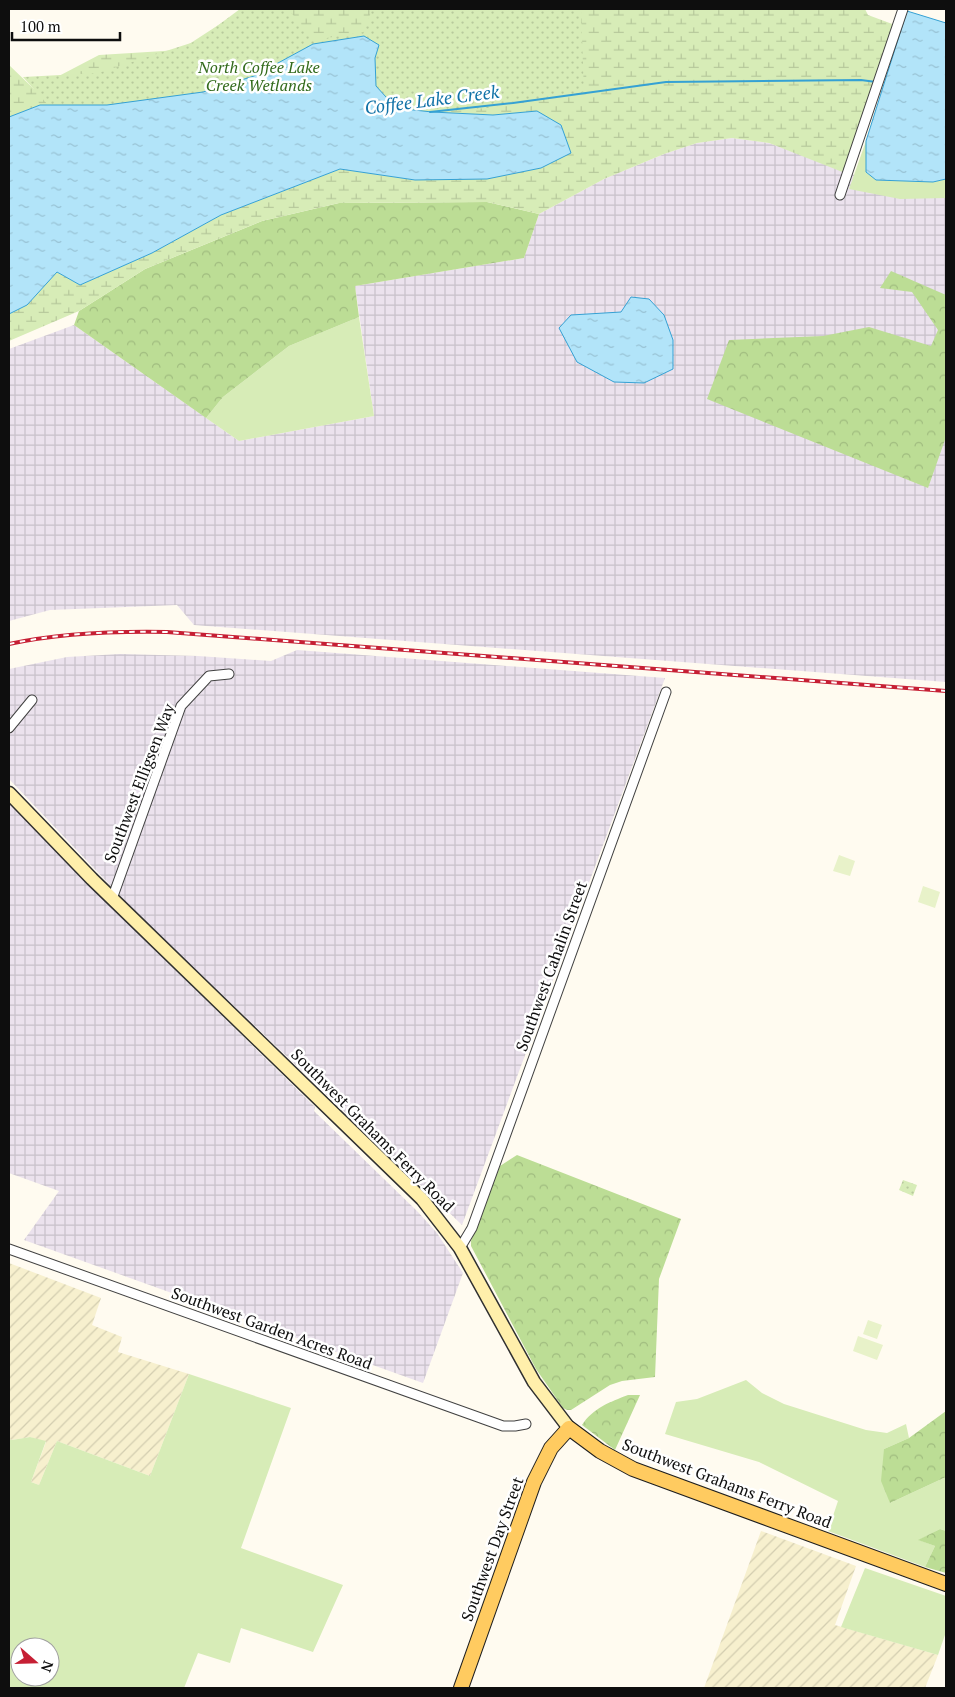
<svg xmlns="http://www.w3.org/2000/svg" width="955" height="1697" viewBox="0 0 955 1697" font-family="'PT Serif',serif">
	<defs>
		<pattern id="industrial-grid" width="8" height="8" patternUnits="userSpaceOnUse" patternTransform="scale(1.25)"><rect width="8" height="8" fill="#ebe2ed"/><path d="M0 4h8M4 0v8" fill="none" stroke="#c8c1ca"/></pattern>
		<pattern id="farmland-furrows" width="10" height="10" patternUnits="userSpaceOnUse" patternTransform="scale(1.25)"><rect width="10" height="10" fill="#f7f0ce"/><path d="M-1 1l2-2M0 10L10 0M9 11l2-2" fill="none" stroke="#d3cdb0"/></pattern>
		<pattern id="forest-crowns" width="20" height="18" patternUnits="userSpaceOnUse" patternTransform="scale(1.25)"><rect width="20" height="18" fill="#bcdd95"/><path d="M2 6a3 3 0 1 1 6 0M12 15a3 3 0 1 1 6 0" fill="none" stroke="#a0bc7f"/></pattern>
		<pattern id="wetland-marsh" width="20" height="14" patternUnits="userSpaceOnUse" patternTransform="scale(1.25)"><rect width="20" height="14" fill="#d7ecb7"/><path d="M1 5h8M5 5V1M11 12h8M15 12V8" fill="none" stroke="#b7c99c"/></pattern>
		<pattern id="park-dots" width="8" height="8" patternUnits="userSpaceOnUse" patternTransform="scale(1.25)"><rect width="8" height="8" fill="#d7ecb7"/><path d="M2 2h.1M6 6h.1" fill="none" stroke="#b7c99c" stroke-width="1.8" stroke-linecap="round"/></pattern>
		<pattern id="water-ripples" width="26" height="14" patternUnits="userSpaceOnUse" patternTransform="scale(1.25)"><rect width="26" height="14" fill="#b2e4f9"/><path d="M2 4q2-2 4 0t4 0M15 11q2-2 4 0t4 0" fill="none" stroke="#98c2d4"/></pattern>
	</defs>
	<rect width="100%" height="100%" fill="#fffbf0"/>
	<!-- industrial -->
	<path fill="url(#industrial-grid)" d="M732,138L769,143L892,189L946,188V682L194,625L177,605L50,610L9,621V349L74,325L239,441L374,416L355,286L524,258L539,214L604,179L664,154L697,143Z
		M297,650L665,678L462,1225L128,904L9,779V669L67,657L120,654L198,656L271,661Z
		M9,801L106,902L315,1107L314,1111L418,1212L437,1233L463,1273L423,1383L24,1240L59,1191L9,1173Z"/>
	<!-- farmland -->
	<path fill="url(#farmland-furrows)" d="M9,1263L101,1298L92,1325L122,1337L118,1352L189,1374L150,1476L57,1441L39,1485L31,1482L46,1442L30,1437L12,1440L9,1439Z
		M761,1531L856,1566L835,1625L938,1655L925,1688H704Z"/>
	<!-- grass -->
	<path fill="#d7ecb7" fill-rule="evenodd" d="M866,141V172L876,180L933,182L946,179V198L900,199L849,189Z
		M359,317L374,416L239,441L206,418L223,397L289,346Z
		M189,1374L291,1408L241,1548L343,1585L313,1652L241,1628L230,1663L198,1653L184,1688H9V1439L12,1440L30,1437L46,1441L31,1482L39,1485L57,1441L150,1476ZM20,1647H50V1677H20Z
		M746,1380L762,1393L784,1404L866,1430L887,1433L906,1424L909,1438L884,1449L890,1503L946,1477V1531L940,1529L919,1540L935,1546L925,1567L828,1531L838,1501L759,1462L665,1434L676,1402L697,1399Z
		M865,1568L946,1596V1632L938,1655L841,1627Z"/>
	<!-- forest -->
	<path fill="url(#forest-crowns)" d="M487,202L539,214L524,258L355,286L359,317L289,346L223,397L206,418L74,325L79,311L145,269L262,221L339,203Z
		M891,271L946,295V437L928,488L707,399L729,340L823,336L869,327L931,346L938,330L912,292L880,288Z
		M517,1155L681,1219L659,1279L655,1377L622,1381L610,1385L571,1410H567L563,1408L536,1369L471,1246V1241L500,1166Z
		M628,1395H640L615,1450L582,1425C593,1408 610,1402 628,1395Z
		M946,1411V1477L890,1503L881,1481L884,1449L909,1438Z
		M940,1529L946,1531V1573L925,1567L935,1546L918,1540Z"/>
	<!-- wetland -->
	<path fill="url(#wetland-marsh)" d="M243,9H865L868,15L895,25L845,173L769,143L732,138L697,143L664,154L604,179L539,214L487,202L339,203L262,221L145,269L79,311L9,341V314L27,305L57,272L80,285L152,253L221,215L340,169L415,180L537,111L493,115L432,112L41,105L9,117V65L34,89L99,55L180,50Z"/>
	<!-- park -->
	<path fill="url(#park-dots)" d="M240,9H288L314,40L364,32L372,9H581L584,92L487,108L409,114L74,134L23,77L98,73L197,41Z
		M903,1180L917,1185L913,1196L899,1190Z"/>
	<!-- pitch -->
	<path fill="#e8f2c9" d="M839,855L855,861L850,876L833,871Z
		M923,886L940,892L935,908L918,902Z
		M868,1320L882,1325L877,1339L863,1334Z
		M858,1336L883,1345L877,1360L853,1351Z"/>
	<!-- water -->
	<path fill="url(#water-ripples)" stroke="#35a1d4" d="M907,11L946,23V179L933,182L876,180L866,172V141Z
		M364,36L379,45L375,58L376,86L396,108L432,112L493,115L537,111L561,125L571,153L541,168L487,179L415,180L340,169L221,215L152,253L80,285L57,272L27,305L9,314V117L40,105H107L203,92L254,76L313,44Z
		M631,297L649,299L664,315L673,340V369L644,383L614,382L577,362L559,328L571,315L621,312Z"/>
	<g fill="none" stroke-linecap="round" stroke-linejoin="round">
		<!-- stream -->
		<path stroke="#35a1d4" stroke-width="2" d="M430,112L513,103L666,82L861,80L876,82"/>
		<!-- street casing -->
		<g stroke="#414141" stroke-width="11">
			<path id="street" d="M840,195L903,9
				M9,728L32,700
				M112,899L181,706L209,676L229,674
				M460,1248L472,1228L666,692
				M9,1249L503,1426H515L526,1424"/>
		</g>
		<!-- secondary casing -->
		<g stroke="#303030" stroke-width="15">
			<path id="secondary" d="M9,793L92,879L422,1199L460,1248L534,1382L569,1428"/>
		</g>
		<!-- primary casing -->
		<g stroke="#1f1f1f" stroke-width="16">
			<path id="primary" d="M461,1688L534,1482L551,1448L569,1428L600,1451L633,1469L946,1584"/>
		</g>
		<!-- street -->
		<use href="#street" stroke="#fff" stroke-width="9"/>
		<!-- secondary -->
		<use href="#secondary" stroke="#ffefab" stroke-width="12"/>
		<!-- primary -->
		<use href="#primary" stroke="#ffcb60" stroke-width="14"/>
		<!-- rail casing -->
		<g stroke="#c61f34" stroke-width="4">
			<path id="rail" d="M9,644C61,633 114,631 167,632L946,691"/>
		</g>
		<!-- rail -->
		<use href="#rail" stroke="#fff" stroke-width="2" stroke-dasharray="5.5" stroke-linecap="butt"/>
	</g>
	<g text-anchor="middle" stroke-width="5" stroke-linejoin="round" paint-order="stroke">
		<!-- park labels -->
		<g font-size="16" font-style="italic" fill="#326a1b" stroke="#fff">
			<text x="259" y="73">North Coffee Lake<tspan x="259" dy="18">Creek Wetlands</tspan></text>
		</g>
		<!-- street labels -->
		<g font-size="16" fill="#0e0e0e" stroke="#fff">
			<text transform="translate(139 783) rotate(-69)" y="6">Southwest Elligsen Way</text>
			<text transform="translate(551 966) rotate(-70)" y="6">Southwest Cahalin Street</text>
			<text transform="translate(373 1130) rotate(45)" y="6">Southwest Grahams Ferry Road</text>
			<text transform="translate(272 1328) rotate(20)" y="6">Southwest Garden Acres Road</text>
			<text transform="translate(727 1483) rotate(21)" y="6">Southwest Grahams Ferry Road</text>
			<text transform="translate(492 1549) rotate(-70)" y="6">Southwest Day Street</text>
		</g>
		<!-- water labels -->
		<g font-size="18" font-style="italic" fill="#1172a7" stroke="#fff">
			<text transform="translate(432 100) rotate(-7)" y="6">Coffee Lake Creek</text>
		</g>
	</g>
	<!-- border -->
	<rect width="955" height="1697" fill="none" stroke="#0e0e0e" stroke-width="20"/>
	<!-- north arrow -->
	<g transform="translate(35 1662) rotate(110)"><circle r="24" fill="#ffffff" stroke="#9f9f9f"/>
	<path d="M0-4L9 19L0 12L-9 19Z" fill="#c61f34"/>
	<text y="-8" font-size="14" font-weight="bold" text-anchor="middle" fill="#0e0e0e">N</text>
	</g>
	<!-- scale -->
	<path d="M12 32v8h108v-8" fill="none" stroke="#0e0e0e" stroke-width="2.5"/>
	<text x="20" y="32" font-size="15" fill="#0e0e0e" stroke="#ffffff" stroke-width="4" paint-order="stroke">100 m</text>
</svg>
